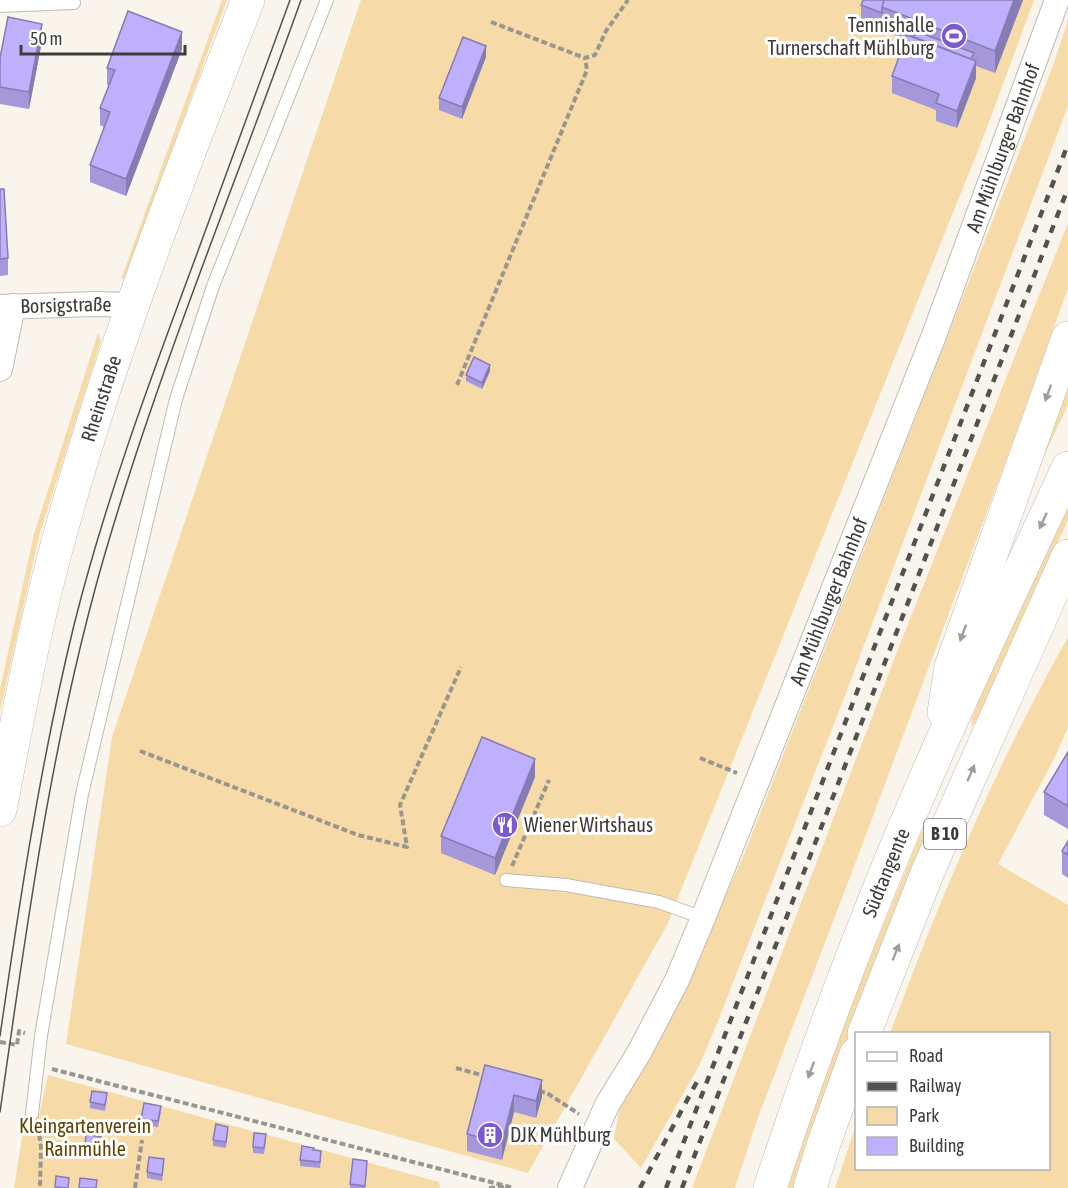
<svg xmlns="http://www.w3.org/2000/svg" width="1068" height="1188" viewBox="0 0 1068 1188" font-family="'Asap Condensed',sans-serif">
	<rect width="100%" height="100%" fill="#f9f5ed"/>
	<!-- green -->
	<path fill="#f6dba8" d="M222,0H227L125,278L121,279Z
		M361,0H1034L985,133L667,925L528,1173L66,1044L112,737Z
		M1068,20V106L846,693L718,1021L700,1064L641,1168L614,1139L620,1106L692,970L745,852L955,317L1054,63Z
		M1068,223V288L1003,469L852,872L757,1120L735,1188H692L900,644Z
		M98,333L101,341L39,536L0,711V689L34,534Z
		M1068,362V405L1044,456L1036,453Z
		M1068,502V520L984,708L972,727L971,721L979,699Z
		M1068,637V727L1055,757L998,864L1068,905V1188H835L856,1125V1168H1048V1034L890,1033C940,898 997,763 1068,637Z
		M927,829L929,830L869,982L795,1188H786L850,1007L921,833Z
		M48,1075L439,1182L440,1188H14L26,1112L39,1116Z"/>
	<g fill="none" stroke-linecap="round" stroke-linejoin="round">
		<!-- lane casing -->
		<g stroke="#bfbab3" stroke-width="14">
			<path id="lane" d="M0,6L74,3
				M506,880L566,885L659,902L703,918
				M32,1114L41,1036L82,794L176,399L213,286L327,0"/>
		</g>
		<!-- street casing -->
		<g stroke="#bfbab3" stroke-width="26">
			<g id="street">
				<path id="s1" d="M0,307L96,304L132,305"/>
				<path d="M0,369L13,306"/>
				<path id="s2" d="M570,1188L607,1105L640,1051L677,980L703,918L933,338L1057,0"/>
			</g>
		</g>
		<!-- secondary casing -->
		<g stroke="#bfbab3" stroke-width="34">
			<g id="secondary">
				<path id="s3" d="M0,810C18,716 35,623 61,531C111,350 180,174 248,0"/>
			</g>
		</g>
		<!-- highway casing -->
		<g stroke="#bfbab3" stroke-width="34">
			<g id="highway">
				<path d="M944,712L951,667L1068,338"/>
				<path d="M864,1034L928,871L1068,556"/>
				<path id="s4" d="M770,1188C819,1039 875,891 939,748C981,654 1025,561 1068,468"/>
				<path d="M810,1188L824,1143L856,1054"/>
			</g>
		</g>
		<!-- path -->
		<path stroke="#999690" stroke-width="4" stroke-dasharray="6 3" stroke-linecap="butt" d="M491,22L585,58L595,55L606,31L628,0
			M457,385L587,70L585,58
			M140,751L358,835L407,847L400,805L461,667
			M700,758L737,773
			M512,866L549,780
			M0,1042L17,1045L19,1031L25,1033
			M456,1068L485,1076
			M52,1069L514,1188
			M539,1091L547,1093L579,1114
			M38,1126L41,1147L40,1188
			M135,1188L142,1140
			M489,1188L504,1187"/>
		<!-- lane -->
		<use href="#lane" stroke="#fff" stroke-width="12"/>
		<!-- street -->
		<use href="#street" stroke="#fff" stroke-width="24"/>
		<!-- secondary -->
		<use href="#secondary" stroke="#fff" stroke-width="33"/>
		<!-- highway -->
		<use href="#highway" stroke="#fff" stroke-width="33"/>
		<!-- tram -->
		<path stroke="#54514e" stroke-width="1.5" d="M0,1036C20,898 41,760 74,625C105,501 150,380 195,259C227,173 258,86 290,0
			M0,1112C28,917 54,720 112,530C166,351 238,177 301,0"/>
		<!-- rail -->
		<path stroke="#54514e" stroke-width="4.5" stroke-dasharray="8 8" stroke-linecap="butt" d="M640,1188L700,1076
			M666,1188L1068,144
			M682,1188L1068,188"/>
	</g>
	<!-- wall -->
	<path fill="#a497da" d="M863,0H1023L995,73L976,66V78L957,128L936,121V110L892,93V76L906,39L861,22V5Z
		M42,41L29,109L0,104V58Z
		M182,49L126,196L90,182V165L104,127L100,125V108L109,85H107V68Z
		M486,57L462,119L439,110V98Z
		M0,189L8,258V275L0,276Z
		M490,371L482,389L466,381V375Z
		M1068,752V829L1044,815V792Z
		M535,777L495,875L441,853V836Z
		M1068,841V878L1062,874V851Z
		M485,1065L542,1097L536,1118L514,1112L502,1160L467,1151V1134Z
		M107,1099L105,1111L90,1108V1102Z
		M161,1112L158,1127L141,1125V1119Z
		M228,1133L226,1148L213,1146V1140Z
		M266,1140L264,1154L253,1153V1147Z
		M101,1142L99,1154L85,1151V1146Z
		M313,1150L321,1157L320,1168L300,1166V1160Z
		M164,1165L162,1181L147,1178V1172Z
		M367,1167L365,1188H350V1184Z"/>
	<!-- shaded-wall -->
	<path fill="#867bb2" d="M1014,0H1023L995,73V51Z
		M42,24V41L29,109V92Z
		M182,32V49L126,196V179Z
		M486,46V57L462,119V107Z
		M976,61V78L957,128V111Z
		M490,365V371L482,389V383Z
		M535,759V777L495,875V858Z
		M542,1080V1097L536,1118V1101Z
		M514,1095V1112L502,1160V1143Z"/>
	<!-- building -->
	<path fill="#bfb0fe" stroke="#867bb2" stroke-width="1.5" d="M863,0H884L882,7V13L861,5Z
		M884,0H1014L995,51L882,7Z
		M128,11L182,32L126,179L90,165L110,112L100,108L115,70L107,68Z
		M8,17L42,24L29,92L0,87V58Z
		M916,31L974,53L971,59L914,37Z
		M907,35L976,61L957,111L936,103L939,94L892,76Z
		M463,37L486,46L462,107L439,98Z
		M0,189H4L8,258L0,259Z
		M474,357L490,365L482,383L466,375Z
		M482,737L535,759L495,858L441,836Z
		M1068,752V806L1044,792Z
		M1068,841V855L1062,851Z
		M485,1065L542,1080L536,1101L514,1095L502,1143L467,1134Z
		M92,1091L107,1093L105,1105L90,1102Z
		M144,1103L161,1106L158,1121L141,1119Z
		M216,1124L228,1127L226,1142L213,1140Z
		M254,1133L266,1134L264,1148L253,1147Z
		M86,1134L101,1137L99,1148L85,1146Z
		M302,1146L314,1148L313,1150L321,1151L320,1162L300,1160Z
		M149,1157L164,1159L162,1175L147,1172Z
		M353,1159L367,1161L365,1186L350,1184Z
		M56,1176L69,1178L68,1188L55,1187Z
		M80,1178L97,1180L96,1188H79Z"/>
	<!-- one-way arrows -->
	<defs><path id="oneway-solid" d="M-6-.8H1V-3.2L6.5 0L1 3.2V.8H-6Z" transform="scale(1.5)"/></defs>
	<g fill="#9e9e9c">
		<use href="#oneway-solid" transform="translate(1048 393) rotate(110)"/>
		<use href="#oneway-solid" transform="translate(1043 521) rotate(115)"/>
		<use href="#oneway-solid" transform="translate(963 633) rotate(110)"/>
		<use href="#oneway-solid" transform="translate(971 773) rotate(-66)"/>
		<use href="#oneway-solid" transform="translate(896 952) rotate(-68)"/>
		<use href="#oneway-solid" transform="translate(811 1070) rotate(110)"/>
	</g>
	<!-- icons -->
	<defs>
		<g id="stadium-disc" transform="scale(1.35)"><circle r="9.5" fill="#7b59d3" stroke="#fff"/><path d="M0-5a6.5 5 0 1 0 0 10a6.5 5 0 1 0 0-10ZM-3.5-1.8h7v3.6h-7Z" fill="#fff"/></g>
		<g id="restaurant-disc" transform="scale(1.35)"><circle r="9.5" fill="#7b59d3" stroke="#fff"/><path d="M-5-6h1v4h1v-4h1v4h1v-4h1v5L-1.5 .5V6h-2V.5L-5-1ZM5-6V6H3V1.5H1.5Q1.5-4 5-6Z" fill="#fff"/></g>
		<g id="building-disc" transform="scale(1.35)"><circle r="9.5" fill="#7b59d3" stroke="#fff"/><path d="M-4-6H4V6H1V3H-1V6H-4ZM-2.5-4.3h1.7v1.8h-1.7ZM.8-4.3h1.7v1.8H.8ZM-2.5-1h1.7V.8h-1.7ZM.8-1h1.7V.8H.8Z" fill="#fff"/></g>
	</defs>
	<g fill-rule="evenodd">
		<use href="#stadium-disc" x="954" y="36"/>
		<use href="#restaurant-disc" x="505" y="825"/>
		<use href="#building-disc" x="490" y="1135"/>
	</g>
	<g text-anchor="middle" stroke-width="6" stroke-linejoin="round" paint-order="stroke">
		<!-- shield labels -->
		<rect fill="#fff" stroke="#787674" stroke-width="1.5" x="924" y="819" width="42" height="30" rx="4.5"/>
		<g font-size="18" font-weight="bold" fill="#3e3c39">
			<text x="945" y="840">B 10</text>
		</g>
		<!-- poi labels -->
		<g font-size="20" fill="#3e3c39" stroke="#fff" text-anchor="start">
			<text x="934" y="32" text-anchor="end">Tennishalle<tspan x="934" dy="23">Turnerschaft Mühlburg</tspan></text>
			<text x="524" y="832">Wiener Wirtshaus</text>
			<text x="510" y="1142">DJK Mühlburg</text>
		</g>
		<!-- street labels -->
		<g font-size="20" fill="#3e3c39" stroke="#fff">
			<text dy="7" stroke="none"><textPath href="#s2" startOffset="1128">Am Mühlburger Bahnhof</textPath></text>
			<text dy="7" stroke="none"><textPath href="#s1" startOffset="66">Borsigstraße</textPath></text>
			<text dy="7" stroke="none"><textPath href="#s3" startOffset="424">Rheinstraße</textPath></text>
			<text dy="7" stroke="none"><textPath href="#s2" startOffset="642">Am Mühlburger Bahnhof</textPath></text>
			<text dy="7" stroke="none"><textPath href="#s4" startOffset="336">Südtangente</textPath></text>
		</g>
		<!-- park labels -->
		<g font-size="20" fill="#604400" stroke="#fff">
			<text x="85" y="1133">Kleingartenverein<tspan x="85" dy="23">Rainmühle</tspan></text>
		</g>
	</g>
	<!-- legend -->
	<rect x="855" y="1032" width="195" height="138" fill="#ffffff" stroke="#b2b1b0" stroke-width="1.5"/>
	<rect x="867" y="1052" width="30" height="9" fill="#ffffff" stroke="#b2b1b0" stroke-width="1.5"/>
	<text x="909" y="1062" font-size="18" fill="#3e3c39">Road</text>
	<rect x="867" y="1082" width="30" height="9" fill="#54514e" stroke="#b2b1b0" stroke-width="1.5"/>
	<text x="909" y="1092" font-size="18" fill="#3e3c39">Railway</text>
	<rect x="867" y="1107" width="30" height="18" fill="#f6dba8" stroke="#b2b1b0" stroke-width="1.5"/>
	<text x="909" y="1122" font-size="18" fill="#3e3c39">Park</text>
	<rect x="867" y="1137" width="30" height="18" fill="#bfb0fe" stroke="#b2b1b0" stroke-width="1.5"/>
	<text x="909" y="1152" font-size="18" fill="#3e3c39">Building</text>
	<!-- scale -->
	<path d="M21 45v9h164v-9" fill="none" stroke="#3e3c39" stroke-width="3"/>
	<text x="30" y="45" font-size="18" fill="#3e3c39" stroke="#ffffff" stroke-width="4.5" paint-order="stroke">50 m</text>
</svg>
